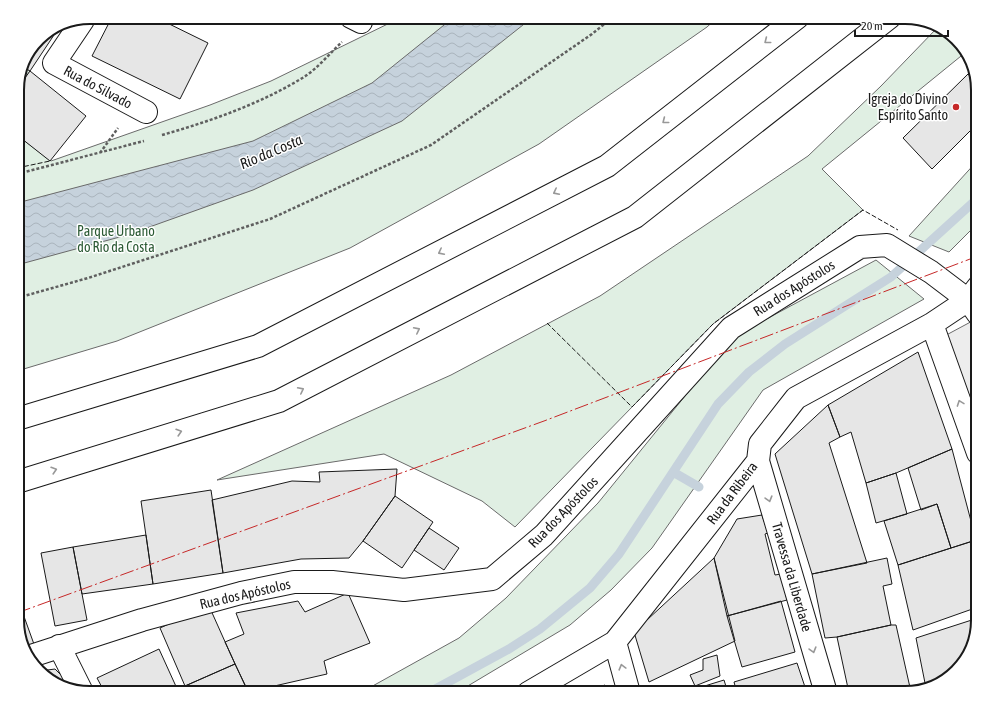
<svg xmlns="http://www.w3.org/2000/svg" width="995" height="710" viewBox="0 0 995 710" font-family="'Asap Condensed',sans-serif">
	<defs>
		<pattern id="water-waves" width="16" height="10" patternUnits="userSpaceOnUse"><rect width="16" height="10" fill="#c6d2dc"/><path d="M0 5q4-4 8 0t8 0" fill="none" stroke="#aab4bc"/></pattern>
	</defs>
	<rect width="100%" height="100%" fill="#fff"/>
	<!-- green -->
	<path fill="#e0efe3" stroke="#6a6a6a" d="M402,17H718L707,27L539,144L350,248L117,341L17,371V135L51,161L210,105L271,81Z
		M937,28L949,32L966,52L822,169L863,210L713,324L515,527L482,501L384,454L217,480L451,375L600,296L808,156L881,86Z
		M22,66L30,71L17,89Z
		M978,160V223L949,252L909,236Z
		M876,260L924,299L763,390L652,548L611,590L570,625L456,693H360L459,638L506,598L598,503L733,337Z"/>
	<!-- parking -->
	<path fill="#ededed" stroke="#6a6a6a" d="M978,318V451L937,340Z"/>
	<!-- water -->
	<path fill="url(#water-waves)" stroke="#6a6a6a" d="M454,17H533L402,121L253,190L127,235L17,265V203L253,141L372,83Z"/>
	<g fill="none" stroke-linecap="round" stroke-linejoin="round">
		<!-- stream -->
		<path stroke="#c6d2dc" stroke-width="9" d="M673,472L699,487
			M428,693L509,649L540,629L590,588L619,554L718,404L749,372L785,344L891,277L978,198"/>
	</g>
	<!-- building -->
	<path fill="#e6e6e6" stroke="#1a1a1a" d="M112,17H155L208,43L180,99L92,56Z
		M58,29L30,71L22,66L25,58L42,35Z
		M30,71L86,116L50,161L17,135V89Z
		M968,74L976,83L978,90V123L932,169L903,138Z
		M918,352L952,449L896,473L866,483L851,432L840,437L828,405Z
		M828,405L840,437L829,443L867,563L812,574L775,454Z
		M952,449L976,540L951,548L937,504L921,510L908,468Z
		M397,469L395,496L363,541L349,558L301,559L223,573L212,500L292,481L320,482L319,472Z
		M896,473L907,514L876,523L866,483Z
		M211,490L223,573L153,584L141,501Z
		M395,496L433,522L402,568L363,541Z
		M937,504L951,548L898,565L884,521Z
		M762,515L768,533L765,534L775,575L781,574L787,600L727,616L714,558L737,519Z
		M429,528L459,548L444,570L414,550Z
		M146,535L153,584L82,594L73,547Z
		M976,540L978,549V607L913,630L898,565Z
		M73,547L87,620L55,626L41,553Z
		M714,558L735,641L649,682L634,632Z
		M887,558L892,584L883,586L891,625L837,637L825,638L812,574Z
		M348,593L370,643L324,661L327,674L248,692L225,642L244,634L236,613L298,601L305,612Z
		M17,597L35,647L25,651L17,624Z
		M781,601L795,652L742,667L727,616Z
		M209,606L235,664L185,686L160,628Z
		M978,618L963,664L937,685L926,688L916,638Z
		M891,625H896L911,692L849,693L837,637Z
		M159,649L179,693H105L97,678Z
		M717,655L720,676L695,686L690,675L703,670V659Z
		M797,663L807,693H737L734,682Z
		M235,664L249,693H189L185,686Z
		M55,669L67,681L69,686L46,678L40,671Z
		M724,680L728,693H682Z
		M605,685L607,693H580Z"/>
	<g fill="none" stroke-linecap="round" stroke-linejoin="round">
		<!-- street casing -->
		<g stroke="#1a1a1a" stroke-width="24">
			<path id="street" d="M351,17L361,22
				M83,20L54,63L146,112
				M932,324L978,453
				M758,461L826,693
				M615,642L629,693
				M59,646L81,690
				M28,657L142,620L241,593L294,582H332L404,590L492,579L544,535L731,328L860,247L887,245L931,272L968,300L978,314
				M528,693L615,642L758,461L760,444L796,398L932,324L968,300L978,287"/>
		</g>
		<!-- highway casing -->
		<g stroke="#1a1a1a" stroke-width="24">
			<path id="highway" d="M17,419L258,346L607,166L798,17
				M17,482L279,401L635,217L890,17"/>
		</g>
		<!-- path -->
		<path stroke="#5f5f5f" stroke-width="2.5" stroke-dasharray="3 2" stroke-linecap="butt" d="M162,135C211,121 260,104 304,77C317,69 330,53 342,42
			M100,153L118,128
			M17,174L144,141
			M17,298L88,278L270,219L431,145L592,34L613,17"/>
		<!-- street -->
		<use href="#street" stroke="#fff" stroke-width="22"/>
		<!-- highway -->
		<use href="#highway" stroke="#fff" stroke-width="22"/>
		<!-- fence -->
		<path stroke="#1a1a1a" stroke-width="1" stroke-dasharray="5 2" stroke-linecap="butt" d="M17,168L50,161
			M547,323L632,407L713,324L863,210L898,230"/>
		<!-- power -->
		<path stroke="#c62828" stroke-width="1" stroke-dasharray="14 3 2 3" stroke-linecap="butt" d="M17,613L544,421L978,256"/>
	</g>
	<!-- one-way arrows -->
	<defs><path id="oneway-chevron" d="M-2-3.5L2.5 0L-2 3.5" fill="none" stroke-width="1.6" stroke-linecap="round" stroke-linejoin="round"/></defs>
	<g stroke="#989898">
		<use href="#oneway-chevron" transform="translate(767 41) rotate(142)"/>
		<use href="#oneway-chevron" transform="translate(665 121) rotate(142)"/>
		<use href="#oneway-chevron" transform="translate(556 192) rotate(153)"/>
		<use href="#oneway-chevron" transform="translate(441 252) rotate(153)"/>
		<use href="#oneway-chevron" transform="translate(417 330) rotate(-27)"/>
		<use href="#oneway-chevron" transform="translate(301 390) rotate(-27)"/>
		<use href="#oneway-chevron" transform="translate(960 403) rotate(-110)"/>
		<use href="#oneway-chevron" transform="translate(179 432) rotate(-17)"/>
		<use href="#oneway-chevron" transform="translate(54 470) rotate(-17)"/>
		<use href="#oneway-chevron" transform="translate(769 499) rotate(74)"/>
		<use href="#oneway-chevron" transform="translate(813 650) rotate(74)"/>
		<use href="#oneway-chevron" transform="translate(622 667) rotate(-105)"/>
	</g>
	<!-- markers -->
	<circle fill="#c62828" stroke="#fff" stroke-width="1.5" cx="956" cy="107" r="4"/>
	<g text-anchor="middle" stroke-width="3" stroke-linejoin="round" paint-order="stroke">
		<!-- street labels -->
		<g font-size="14" fill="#1a1a1a" stroke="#fff">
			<text transform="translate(98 87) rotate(28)" y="5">Rua do Silvado</text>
			<text transform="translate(794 288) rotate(-32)" y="5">Rua dos Apóstolos</text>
			<text transform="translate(732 493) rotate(-53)" y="5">Rua da Ribeira</text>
			<text transform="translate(563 512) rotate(-46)" y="5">Rua dos Apóstolos</text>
			<text transform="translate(792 577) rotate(74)" y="5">Travessa da Liberdade</text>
			<text transform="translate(245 594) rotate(-13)" y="5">Rua dos Apóstolos</text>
		</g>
		<!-- poi labels -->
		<g font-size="14" fill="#1a1a1a" stroke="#fff" text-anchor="end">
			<text x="948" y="104">Igreja do Divino<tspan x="948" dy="16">Espírito Santo</tspan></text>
		</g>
		<!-- park labels -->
		<g font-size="14" fill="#2b5a34" stroke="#fff">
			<text x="116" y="236">Parque Urbano<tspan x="116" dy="16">do Rio da Costa</tspan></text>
		</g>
		<!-- water labels -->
		<g font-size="15" font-style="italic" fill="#1a1a1a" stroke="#fff">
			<text transform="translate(271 152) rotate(-23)" y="5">Rio da Costa</text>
		</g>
	</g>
	<!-- crop -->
	<path d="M0 0H995V710H0ZM90 24H905A66 66 0 0 1 971 90V620A66 66 0 0 1 905 686H90A66 66 0 0 1 24 620V90A66 66 0 0 1 90 24Z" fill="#fff" fill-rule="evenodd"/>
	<path fill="none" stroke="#1a1a1a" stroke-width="2" d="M90 24H905A66 66 0 0 1 971 90V620A66 66 0 0 1 905 686H90A66 66 0 0 1 24 620V90A66 66 0 0 1 90 24Z"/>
	<!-- scale -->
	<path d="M855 30v6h93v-6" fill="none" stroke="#1a1a1a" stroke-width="2"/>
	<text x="861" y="30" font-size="12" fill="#1a1a1a" stroke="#ffffff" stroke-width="3" paint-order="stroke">20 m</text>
</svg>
